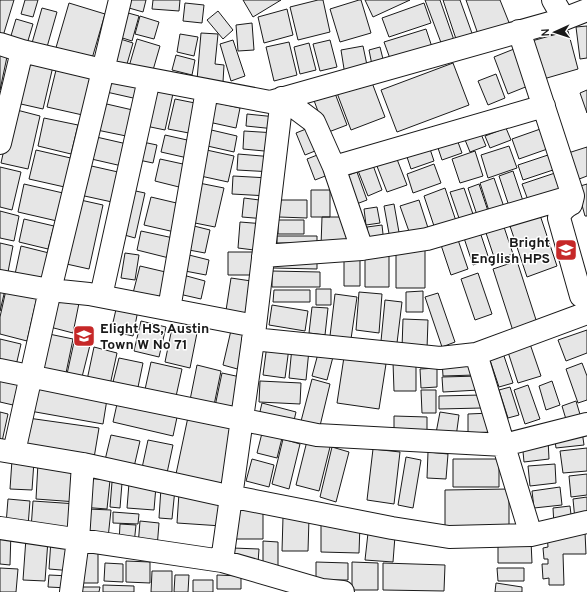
<svg xmlns="http://www.w3.org/2000/svg" width="587" height="592" viewBox="0 0 587 592" font-family="Overpass,sans-serif">
	<rect width="100%" height="100%" fill="#fff"/>
	<!-- building -->
	<path fill="#e6e6e6" stroke="#1a1a1a" d="M0,0H14L3,36L0,35Z
		M25,0H38L33,17L21,14Z
		M123,0H146L143,12L122,6Z
		M153,0H180L179,11L152,9Z
		M243,0H281L253,17Z
		M318,0H323L330,32L298,40L290,7Z
		M359,0H361L371,33L340,42L330,9Z
		M365,0H410L373,17Z
		M425,0H440L455,43L443,48Z
		M443,0H460L473,36L457,42Z
		M466,0H500L510,25L479,37Z
		M69,3L105,14L91,62L55,51Z
		M185,3L204,5L202,23L183,21Z
		M424,3L431,23L389,37L382,18Z
		M42,8L57,12L47,47L32,43Z
		M287,9L293,35L264,43L258,17Z
		M121,11L139,16L132,41L113,35Z
		M218,11L233,30L223,39L207,20Z
		M140,16L159,22L154,39L135,34Z
		M16,19L33,24L27,44L10,39Z
		M252,23L254,50L238,51L236,25Z
		M587,26V58L580,59L576,27Z
		M426,29L433,50L392,64L384,42Z
		M568,31L578,69L540,80L528,42Z
		M201,33L218,34L215,64L224,65L223,82L197,80Z
		M180,34L198,37L194,56L177,52Z
		M114,37L133,43L125,71L106,66Z
		M137,39L160,46L151,77L128,70Z
		M233,40L245,76L231,81L220,44Z
		M330,40L337,67L320,71L313,44Z
		M289,42L297,75L274,81L266,47Z
		M309,43L316,70L300,74L294,47Z
		M363,46L368,70L345,75L341,50Z
		M380,47L385,67L373,70L369,50Z
		M519,47L533,84L508,94L494,57Z
		M0,50L8,52L0,90Z
		M23,54L54,62L43,109L12,102Z
		M176,55L195,60L192,75L172,70Z
		M453,63L469,105L397,132L381,90Z
		M57,66L96,76L87,116L47,107Z
		M496,74L505,98L488,105L478,81Z
		M105,75L146,84L142,100L102,91Z
		M371,80L385,117L351,130L337,93Z
		M150,84L174,89L165,130L141,125Z
		M333,88L347,125L326,133L312,95Z
		M587,90V113L580,93Z
		M175,99L200,104L194,134L168,129Z
		M209,101L240,108L236,128L204,121Z
		M98,102L137,111L131,137L92,129Z
		M13,109L40,116L28,169L1,163Z
		M247,114L276,117L275,129L246,126Z
		M44,118L78,125L71,154L38,146Z
		M546,127L553,147L519,159L512,139Z
		M506,128L511,140L490,148L485,136Z
		M207,129L237,136L234,152L203,145Z
		M306,129L315,151L305,155L296,133Z
		M479,129L486,146L470,152L463,135Z
		M244,131L276,133L275,152L243,149Z
		M455,134L462,153L442,160L436,142Z
		M165,135L196,142L192,159L161,152Z
		M92,136L127,144L122,166L87,158Z
		M138,141L157,145L153,163L134,159Z
		M428,143L434,161L411,169L405,151Z
		M509,146L517,168L488,178L481,155Z
		M587,147V176L574,181L565,154Z
		M202,149L234,156L228,182L196,175Z
		M36,150L75,159L69,188L29,179Z
		M475,151L483,176L460,183L452,159Z
		M325,152L333,173L315,180L307,159Z
		M554,153L559,168L523,180L518,165Z
		M238,154L274,157L273,172L237,170Z
		M395,154L407,185L387,192L375,161Z
		M370,157L382,190L368,196L355,163Z
		M160,159L192,166L187,189L155,181Z
		M434,164L441,183L413,193L407,174Z
		M87,165L118,172L112,202L80,195Z
		M0,167L21,172L12,210L0,207Z
		M513,171L525,207L511,212L499,176Z
		M561,171L569,195L531,208L522,184Z
		M357,172L367,200L351,206L340,178Z
		M233,176L269,178L268,196L232,194Z
		M494,178L505,210L490,214L480,183Z
		M199,183L224,188L215,227L190,222Z
		M24,184L63,193L57,221L18,212Z
		M479,184L490,217L479,221L468,188Z
		M587,184V216H585L577,187Z
		M445,188L456,221L435,229L424,196Z
		M464,188L475,220L461,224L450,192Z
		M131,190L145,193L135,238L121,234Z
		M311,190H330V217H311Z
		M151,197L185,205L179,233L144,225Z
		M244,198L267,201L266,219L242,217Z
		M76,199L103,205L89,269L62,263Z
		M279,200H307V218L279,217Z
		M419,200L429,231L411,237L400,206Z
		M394,204L400,238L390,239L384,206Z
		M377,207L380,223L366,225L364,209Z
		M0,211L19,216L14,241L0,238Z
		M540,215L557,266L527,277L510,226Z
		M322,217H351L350,247L321,246Z
		M24,219L54,226L48,249L19,242Z
		M278,220H304V234H278Z
		M240,222L265,224L262,251L238,248Z
		M503,224L513,254L495,260L485,230Z
		M382,225L384,243L369,244L367,227Z
		M194,226L210,230L205,253L189,250Z
		M478,226L489,259L473,265L462,232Z
		M141,231L178,239L173,259L137,250Z
		M456,234L468,269L451,275L439,239Z
		M277,236H317V243H277Z
		M0,243L13,246L8,272L0,270Z
		M21,246L49,253L42,285L14,279Z
		M396,246L425,247V288H396Z
		M228,252H258V275H228Z
		M365,252H389V287H365Z
		M125,253L139,255L135,280L121,278Z
		M344,253H360V286H344Z
		M189,255L209,260L206,275L185,271Z
		M272,257H317V269L273,268Z
		M517,261L538,326L514,334L493,269Z
		M140,266L174,274L166,305L132,297Z
		M272,271L320,272V287H272Z
		M478,273L492,314L475,320L461,279Z
		M183,275L205,281L201,299L179,294Z
		M231,278L258,282L252,321L225,317Z
		M0,289L5,290L0,311Z
		M316,289H331V305H316Z
		M6,290L37,297L27,341L0,334V317Z
		M274,290H310V302H273Z
		M423,291V312H406V292Z
		M359,292L382,294L379,333L356,330Z
		M57,293L80,298L73,333L50,327Z
		M438,293L455,342L442,347L425,297Z
		M335,294L357,297L351,339L330,336Z
		M385,300L402,302L397,343L381,341Z
		M117,305L138,310L133,336L111,331Z
		M272,305L308,311L305,331L269,325Z
		M312,307L328,308L325,335L309,333Z
		M403,319L428,320L427,349L402,348Z
		M141,321L166,327L159,357L134,351Z
		M232,326L250,330L241,370L223,365Z
		M172,328L197,333L190,368L165,362Z
		M587,330V353L566,361L558,340Z
		M49,334L73,339L66,373L42,368Z
		M0,339L21,344L15,370L0,366Z
		M529,341L541,376L518,383L507,349Z
		M74,342L90,345L82,377L67,374Z
		M267,345L289,348L285,378L263,375Z
		M94,347L117,353L110,385L87,380Z
		M292,347L309,350L306,380L289,378Z
		M319,350L334,353L327,380L312,376Z
		M502,350L513,383L499,387L488,354Z
		M344,357L386,364L379,409L337,403Z
		M119,358L143,363L137,392L112,386Z
		M474,360L475,375L443,376L442,361Z
		M416,361V391H394L393,362Z
		M151,362L182,369L175,401L144,394Z
		M582,363L587,376V400L578,403L566,369Z
		M197,365L221,371L213,410L189,405Z
		M437,368V387L421,388L420,369Z
		M222,373L245,378L239,416L214,411Z
		M0,376L19,381L13,405L0,402Z
		M479,376V390L443,392L442,377Z
		M312,379L330,384L319,430L300,425Z
		M35,381L108,393L103,424L30,411Z
		M260,381L301,383L300,404L259,402Z
		M552,381L560,405L546,410L539,386Z
		M528,385L540,419L525,424L514,390Z
		M510,387L519,415L508,418L499,390Z
		M421,390H436V413H422Z
		M119,395L179,408L173,436L113,422Z
		M481,395L482,408L439,409V396Z
		M576,401L582,421L568,426L562,406Z
		M262,403L296,412L292,429L258,420Z
		M0,412L8,414L1,446H0Z
		M440,412L459,415L456,437L436,433Z
		M491,413L492,432L468,433V414Z
		M394,416L427,417V439L394,437Z
		M188,417L239,428L226,486L176,474Z
		M28,418L99,428L94,458L23,448Z
		M582,431L584,445L556,448L554,434Z
		M262,433L282,438L277,458L257,453Z
		M111,435L140,441L134,467L105,460Z
		M308,437L331,443L319,491L296,485Z
		M283,439L300,444L289,489L272,484Z
		M548,439L549,459L524,462L522,441Z
		M148,440L173,445L167,473L142,468Z
		M332,447L349,452L336,502L320,497Z
		M587,448V471L563,473L560,451Z
		M373,449L400,452L394,504L367,500Z
		M428,452L448,454L446,479L427,478Z
		M406,457L421,460L413,508L398,505Z
		M252,459L274,465L269,487L246,481Z
		M453,459H499V487H453Z
		M12,460L34,461L32,490L10,489Z
		M38,463L80,466L77,502L36,499Z
		M555,464L556,483L530,486L528,466Z
		M587,474V495L571,497L569,476Z
		M83,478L110,480L107,509L81,507Z
		M112,482L122,483L120,508L110,507Z
		M129,483L156,486L154,510L127,508Z
		M560,487L562,505L534,508L532,491Z
		M161,488L175,489L172,519L159,518Z
		M509,489V527L445,528V490Z
		M179,493L224,496L222,526L177,523Z
		M587,497V519L575,520L573,499Z
		M8,499L30,501L28,526L6,524Z
		M33,501L77,504L75,532L31,529Z
		M570,506L572,523L554,525L553,508Z
		M237,507H263V539H236Z
		M88,509L111,510L108,538L86,536Z
		M113,512L139,514L138,524L113,523Z
		M283,517L309,518L308,551H282Z
		M140,521L159,523L157,548L138,546Z
		M321,523L360,524L359,553L321,552Z
		M120,524L136,525L134,544L119,543Z
		M0,530L11,531L10,565L0,564Z
		M585,532L586,554H563L564,585H549V578L543,579L542,564H548V559H544L543,548L548,547L547,534Z
		M368,533L395,536L393,562L365,560Z
		M26,538L48,540L45,581L23,580Z
		M51,540L75,542L73,571L49,569Z
		M263,541L278,542V568H263Z
		M498,541H531L532,563H498Z
		M233,548L259,549L258,563H233Z
		M77,551H98V583H76Z
		M126,561L150,562V583L126,582Z
		M316,562L348,563V580H316Z
		M352,562L378,563V590H352Z
		M105,563L123,564V582L104,581Z
		M383,563L445,565L444,591L383,590Z
		M0,568L18,569L16,592H0Z
		M497,568H524V581H498Z
		M152,571H172V592H151Z
		M49,575L70,576L69,588L48,587Z
		M175,575H189L188,592H174Z
		M217,575L241,576V589H217Z
		M193,580H213V592H193Z
		M496,583L522,587V592H495Z
		M103,585L134,586V592H103Z
		M78,587H100L99,592H78Z"/>
	<g fill="none" stroke-linecap="round" stroke-linejoin="round">
		<!-- minor casing -->
		<g stroke="#1a1a1a" stroke-width="24">
			<path id="minor" d="M553,0L564,19
				M519,31L573,196L571,204C565,207 561,211 559,218L581,296
				M0,44L22,51L102,70L270,102L564,19L587,10
				M0,143L22,51
				M334,167L544,106
				M362,249L427,239L573,196
				M263,256L362,249L334,167L314,122L282,98
				M0,281L50,290L89,294L255,326
				M101,296L149,79
				M169,309L207,90
				M253,339L440,358L476,354L587,313
				M476,354L531,535
				M0,370L317,435L504,445L587,424
				M0,450L83,464L219,494L392,528L449,537L531,535L587,522
				M14,452L50,290L120,0
				M0,528L222,561L322,590L343,592
				M222,561L255,326L282,98
				M71,592L78,540L83,464"/>
		</g>
		<!-- minor -->
		<use href="#minor" stroke="#fff" stroke-width="22"/>
	</g>
	<!-- icons -->
	<defs>
		<g id="school-square" transform="scale(1.15)"><rect x="-9" y="-9" width="18" height="18" rx="4" fill="#c62828" stroke="#fff"/><path d="M0-5L7-2L0 1L-7-2ZM-4 1L0 2.5L4 1V4Q0 6-4 4Z" fill="#fff"/></g>
	</defs>
	<g fill-rule="evenodd">
		<use href="#school-square" x="566" y="250"/>
		<use href="#school-square" x="84" y="336"/>
	</g>
	<g text-anchor="middle" stroke-width="3" stroke-linejoin="round" paint-order="stroke">
		<!-- poi labels -->
		<g font-size="14" font-weight="bold" fill="#1a1a1a" stroke="#fff" text-anchor="end">
			<text x="550" y="247">Bright<tspan x="550" dy="16">English HPS</tspan></text>
			<text x="100" y="333" text-anchor="start">Elight HS, Austin<tspan x="100" dy="16">Town W No 71</tspan></text>
		</g>
	</g>
	<!-- north arrow -->
	<g transform="translate(555 32) rotate(267)" stroke="#ffffff" stroke-width="3" paint-order="stroke">
	<path d="M0-3L7 15L0 10L-7 15Z" fill="#1a1a1a"/>
	<text y="-6" font-size="11" font-weight="bold" text-anchor="middle" fill="#1a1a1a">N</text>
	</g>
</svg>
